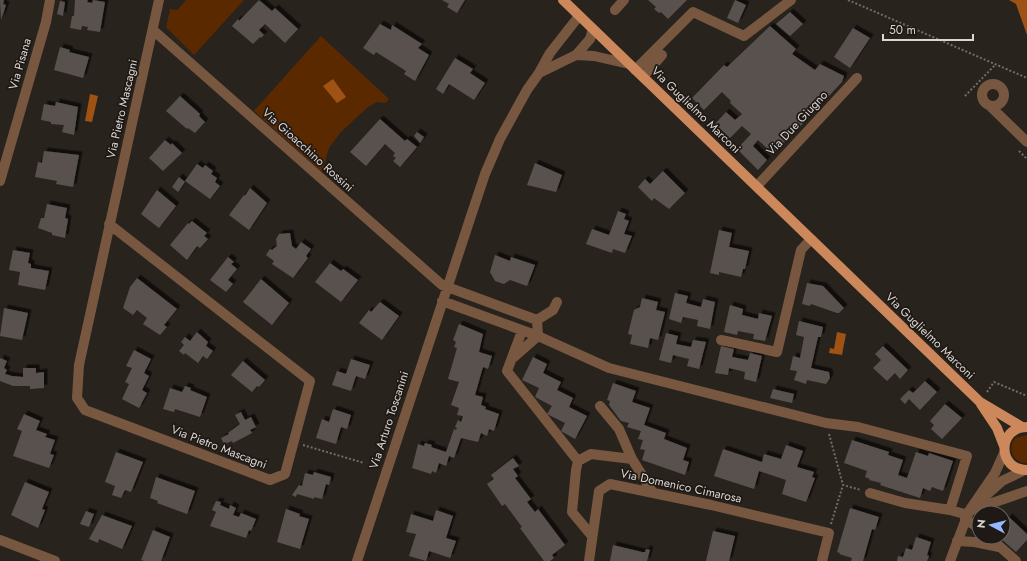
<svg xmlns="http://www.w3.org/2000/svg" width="1027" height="561" viewBox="0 0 1027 561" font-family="Jost,sans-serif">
	<defs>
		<filter id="shadow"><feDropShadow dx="3.5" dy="-3.5" stdDeviation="0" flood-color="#0009"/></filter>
	</defs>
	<rect width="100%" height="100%" fill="#29231e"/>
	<!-- green -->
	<path fill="#5b2900" d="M186,0H244L194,55L166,27L170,9L177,10Z
		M321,36L389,99L386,103L377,102L368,107L341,132L329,148L322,172L254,111Z
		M1027,435V463C1013,463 1007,449 1015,438Z"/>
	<!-- water -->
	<path fill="#9e5213" d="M1009,0H1027V35L1016,4Z
		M333,79L346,97L337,103L323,86Z
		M90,94L98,96L92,122L85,121Z
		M837,332L846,334L842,355L829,353L830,348L834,349Z"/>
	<!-- building -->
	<path fill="#59514d" filter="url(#shadow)" d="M0,0H4L3,4L6,5L1,20Z
		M75,0H88L87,2L92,3L93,0L105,2L100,32L87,30L88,27L82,26L81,30L70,28L72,16H74Z
		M259,0L272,11L275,8L298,29L285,43L265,24L259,30L264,35L261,38L260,37L253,44L232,26L238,19L239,21Z
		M442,0H465L457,13L447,7L449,4Z
		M648,0H687L668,19L661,12L659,13L654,9L656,7Z
		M735,0L746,5L738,23L727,18Z
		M60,1L65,2L63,16L57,14Z
		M790,12L803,24L790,36L776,24Z
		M380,24L391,30L392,25L422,44L418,48L429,55L415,81L404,74L406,71L376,52L374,55L363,48Z
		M770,26L796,49L792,54L815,70L820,64L844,76L842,82L814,112L773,154L758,140L753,146L767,160L758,170L737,149L751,134L742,126L730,138L715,124L726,112L735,120L742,114L730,103L731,101L722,92L704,110L692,98L724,65L727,67Z
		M853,28L870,38L850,68L834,57Z
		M60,47L70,50L69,52L89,57L83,78L54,70Z
		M455,58L473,69L470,73L485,83L474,100L449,84L443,94L436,89Z
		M180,96L200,114L199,116L205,122L195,133L188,128L187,129L166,111Z
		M56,102L78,107L74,135L62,132L64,125L51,124V122L41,120L44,104L55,106Z
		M380,119L405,141L407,139L417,147L400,167L393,161L396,158L393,156L395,153L385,144L366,166L350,152Z
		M417,132L424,137L420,143L414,136Z
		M165,140L171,145L172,143L182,153L163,171L149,158Z
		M44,151L79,155L73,187L56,184L57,181L35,177L38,162L42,163Z
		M535,163L562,175L556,192L527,185Z
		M197,164L203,168L205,165L213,171L211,174L217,178L215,182L220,186L210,199L185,181Z
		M663,171L685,193L669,209L654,198L652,201L638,187L645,179L650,184Z
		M179,177L185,182L178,192L172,187Z
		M250,188L267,203L249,230L229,215L244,195L245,196Z
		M157,190L176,206L159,228L141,214Z
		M47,204L67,208L65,218L68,219L65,238L52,235V233L38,228L41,218H44Z
		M618,211L626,214L624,219L629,221L624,234L632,236L625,253L613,249L612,253L586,244L592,229L609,235Z
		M192,221L207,233L204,236L208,239L200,248L197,246L187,260L170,245L188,223L189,224Z
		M719,230L732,233L729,247L749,251L745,269H743L741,277L719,272V275L710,273Z
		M290,233L292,246L296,249L301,242L311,249L306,256L308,258L293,278L272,264L274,261L266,255L270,249L272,250L277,246L276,239L279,234Z
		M13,250L30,253L28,263L31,264V268L49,271L45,290L18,285L20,272L9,270Z
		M495,255L510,261L511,257L535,265L527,286L510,280L504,284L495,281L490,272Z
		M228,257L234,262L231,264L237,269L228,280L233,284L226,292L210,280Z
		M330,263L341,271L343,269L358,280L341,302L315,282Z
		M137,278L177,309L164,325L167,327L160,335L143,324L147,318L137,310L133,315L123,308L130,287Z
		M261,279L289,303L272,325L243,302Z
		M807,283L823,286L844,308L839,313H837L811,304L810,306L802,304Z
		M675,293L688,296L686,303L701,307L703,299L715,302L710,329L697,326L698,320L683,317L681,323L669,319Z
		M642,298L658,302L656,310L665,312L658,340L650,338L648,348L630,344L632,335L628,334L634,310L640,307Z
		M380,302L399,316L382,340L359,323L369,310L371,312Z
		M730,305L743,309L742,315L758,319L759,313L772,316L765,341L753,339L754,334L738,331L737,335L724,332Z
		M4,308L28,313L22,340L0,336Z
		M799,321L823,327L821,337H818L811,368L829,372L830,378L826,384L807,380L806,384L794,380L797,371L790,370L793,356L800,358L804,337L796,335Z
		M459,324L483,334L479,352L492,356L488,369L483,367L475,395L483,397L481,405L486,407L485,409L499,414L494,431L489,429L487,436L481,433L478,442L461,438L454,458L449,456L446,466L439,463L436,473L432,471L431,474L412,468L418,444L424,446L425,443L432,445L431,447L446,452L454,429L456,430L457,428L455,427L458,420L461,422L463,416L457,415L459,408L451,405L459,382L448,379L457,348L454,347L456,342L453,340Z
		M197,332L208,342L206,346L213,351L207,359L203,356L198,363L185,353L184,355L179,351L184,345L181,342L185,337L190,341Z
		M666,333L678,336L676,344L691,347L693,340L706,342L699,369L687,366L689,359L673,355L671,363L659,360Z
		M721,346L734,349L732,357L748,360L750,353L762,356L756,382L744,379L745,372L729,368L728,375L715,373Z
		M883,346L908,370L900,379L895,373L887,381L873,368L881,360L875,354Z
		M134,350L151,359L144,373L149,376L142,390L147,393L139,408L122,399L129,384L125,382L132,368L126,366Z
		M533,357L547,364L543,373L561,382L557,390L573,398L569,407L587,416L575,439L561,431L565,423L547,414L552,406L535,397L539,388L522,380Z
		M0,358L7,361L4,368L7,370L5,374L12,376L23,377V368H36V373L44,372V388L30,389V386H13L0,381Z
		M351,359L370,365L365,379L356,376L351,391L332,385L337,371L346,374Z
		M243,361L265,380L259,387L257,386L252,392L231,375Z
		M925,381L937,392L920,410L909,399L905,404L900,399L909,390L913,393Z
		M613,383L636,391L632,402L650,408L644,425L666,433L664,439L687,448L683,460L689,462L685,475L642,460L645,450L640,449L643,440L638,439L641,431L627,427L629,423L621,421L609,405L610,401L607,400Z
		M185,386L191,388L190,390L207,397L200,417L175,409L174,412L163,409L170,388L182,392Z
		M773,389L794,394L792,403L770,398Z
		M945,404L962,418L942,439L931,429L934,425L930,421Z
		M333,409L351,415L347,429L341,427L336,444L316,438L322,419L329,422Z
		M241,412L245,420L251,417L256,427L250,430L252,433L233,443L232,441L224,444L221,438L229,434L228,433L240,424L235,415Z
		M24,414L40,421L36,430L47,434L45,437L55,440L50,454L54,455L49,468L13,456L22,431L17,429Z
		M852,440L889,452L888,455L903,460L898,475L907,478L916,452L928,456L929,453L953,461L943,491L932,487L930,491L923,488L920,498L880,485L881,483L869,480L870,479L865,477L867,471L844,463Z
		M786,445L803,451L797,467L814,472L812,477L815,478L806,502L782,494L786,480L759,471L754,489L714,476L723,449L762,462L764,454L781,459Z
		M116,452L143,462L131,492L125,490L121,498L112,495L115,486L105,482Z
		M513,458L519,466L513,469L518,476L515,478L531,499L527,502L535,512L538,509L565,545L552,555L554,558L550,561H544L520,528L522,527L505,504L502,506L487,484L494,479L491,475Z
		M314,472L331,477L329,485L326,484L322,499L314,497V499L297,494L296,497L292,495L299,485L302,486L305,473L313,475Z
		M156,477L195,491L187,514L157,503L158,501L150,498Z
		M25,482L49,492L42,509L45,510L38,528L11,515Z
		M216,501L221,502L220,505L229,509L230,505L236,508L233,515L239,517L241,513L256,519L251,531L249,530L246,538L210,526L216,512L212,510Z
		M850,508L879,517L875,530L872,529L863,561H851L852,558L839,554L840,553L837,552Z
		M286,509L300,514L299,516L309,519L300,549L277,542Z
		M436,510L453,516L446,538L456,541L450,558L429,551L426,561L409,556L416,534L406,532L411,514L433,521Z
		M86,511L94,514L89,527L80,524Z
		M102,515L132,526L122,549L99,539L98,543L89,539Z
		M1009,517L1027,534V540L1016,552L999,537H1003V523Z
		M153,530L170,537L161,561H144L141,560Z
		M713,531L735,536L729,561H706Z
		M916,537L931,542L927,555L929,556L927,561H897L898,556L903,557L906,548L912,550Z
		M613,545L642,552H645L646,549L650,550L647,561H610Z"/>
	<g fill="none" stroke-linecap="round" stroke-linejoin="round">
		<!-- path -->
		<path stroke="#726d68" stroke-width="2" stroke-dasharray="2 2" stroke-linecap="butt" d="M848,0L1027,78
			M965,96L996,64
			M1019,151L1027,159
			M987,392L994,382L1027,396
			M829,434L843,485
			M303,445L364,463
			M831,524L843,485L861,490"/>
		<!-- minor -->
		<path stroke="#785741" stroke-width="10" d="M615,10L624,0
			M153,30L442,285L537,320L553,310L557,302
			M576,55L594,56L629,64
			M635,70L693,12L744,36L791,0
			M539,73L550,53L579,16
			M643,77L662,55
			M982 95a11 11 0 1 1 22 0a11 11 0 1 1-22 0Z
			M991,107L1027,142
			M0,181L46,22L50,0
			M757,186L857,78
			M109,224L310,381L285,474L270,480L85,410L77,398L79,365L159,0
			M442,301L538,336
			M537,320L538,336L609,368L826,423L858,427L967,456L950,510
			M522,331L507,371L578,461
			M721,340L777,352L801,250L811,239
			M514,357L538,336
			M600,406L619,429L632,459
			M870,493L905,503L950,510L968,515
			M982,499L1002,481L1025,470
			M969,511L1027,491
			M965,519L979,528
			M592,536L572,512L576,470L578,461L591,454L632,459L653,493
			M989,537L1016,561
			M0,540L55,561
			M957,541L975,542L999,547
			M357,561L468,225L485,174L500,139L527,90L539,73L576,55L590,39L593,29
			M589,561L599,491L610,484L711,505L829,533L822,561
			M950,561L969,511L995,473L1004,453"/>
		<!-- major -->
		<path stroke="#cc885a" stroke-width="10" d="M563,0L980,402L1022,427
			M981,404L997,428L1004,446
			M1027,427C997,427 997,470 1027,470"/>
	</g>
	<g text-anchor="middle" stroke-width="3.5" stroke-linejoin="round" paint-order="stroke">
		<!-- street labels -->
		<g font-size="12" fill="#dbd6d3" stroke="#1f1915">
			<text transform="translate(20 64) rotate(-74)" y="4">Via Pisana</text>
			<text transform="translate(122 109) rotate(-77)" y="4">Via Pietro Mascagni</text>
			<text transform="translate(696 110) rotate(44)" y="4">Via Guglielmo Marconi</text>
			<text transform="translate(797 123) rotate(-47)" y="4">Via Due Giugno</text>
			<text transform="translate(308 150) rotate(42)" y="4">Via Gioacchino Rossini</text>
			<text transform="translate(930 336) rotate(44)" y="4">Via Guglielmo Marconi</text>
			<text transform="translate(389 420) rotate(-72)" y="4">Via Arturo Toscanini</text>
			<text transform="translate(219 447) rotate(21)" y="4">Via Pietro Mascagni</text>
			<text transform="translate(681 486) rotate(12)" y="4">Via Domenico Cimarosa</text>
		</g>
	</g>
	<!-- north arrow -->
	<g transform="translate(991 525) rotate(277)"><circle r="19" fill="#1f1915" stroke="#6a6561"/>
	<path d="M0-3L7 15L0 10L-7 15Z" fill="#94b7fd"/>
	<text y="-6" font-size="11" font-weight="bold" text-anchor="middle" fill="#dbd6d3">N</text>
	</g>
	<!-- scale -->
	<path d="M883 34v6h90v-6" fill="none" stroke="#dbd6d3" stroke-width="2"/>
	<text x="889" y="34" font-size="12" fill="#dbd6d3" stroke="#1f1915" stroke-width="3" paint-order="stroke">50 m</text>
</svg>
